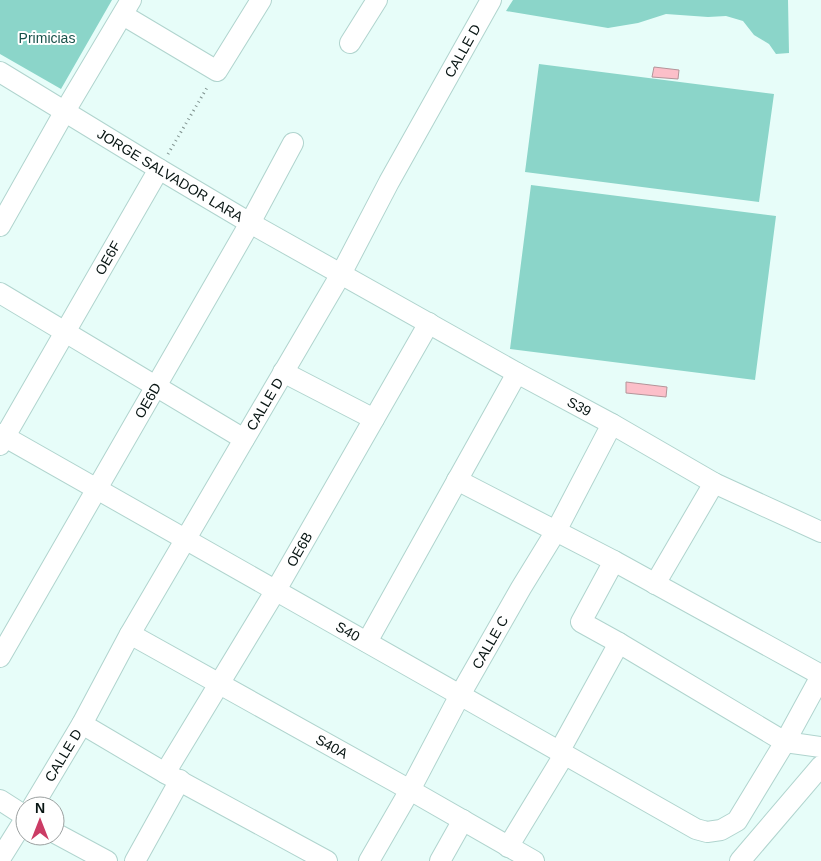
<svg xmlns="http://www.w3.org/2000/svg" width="821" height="861" viewBox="0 0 821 861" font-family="Helvetica,sans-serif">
	<rect width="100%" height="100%" fill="#e7fdf9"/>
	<!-- green -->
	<path fill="#8bd5c9" d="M0,0H112L61,89L0,54Z
		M513,0H788L789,53L776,54L769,44L754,35L743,21L726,16L708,17L666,14L638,23L608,28L506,11Z
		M539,64L774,94L759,202L525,172Z
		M531,185L776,216L755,380L510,349Z"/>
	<!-- building -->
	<path fill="#fcbfc9" stroke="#b49499" d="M654,67L679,70L678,79L652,77Z
		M626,382L667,387L666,397L626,393Z"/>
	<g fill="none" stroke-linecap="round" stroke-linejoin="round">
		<!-- minor casing -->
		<g stroke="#b0d4ce" stroke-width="22">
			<g id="minor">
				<path d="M123,15L217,71L261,0"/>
				<path d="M350,43L377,0"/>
				<path id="s1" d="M0,72L159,169L250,223L517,373L612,424L714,483L821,532"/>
				<path d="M0,226L65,111L131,0"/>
				<path d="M0,293L244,439"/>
				<path d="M283,372L374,419"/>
				<path id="s2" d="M0,434L696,829L707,832L721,830L737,821L785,742L821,676"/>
				<path id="s3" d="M0,445L159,169"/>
				<path d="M457,480L614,561L821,675"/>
				<path d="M614,561L581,622L619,643L785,742L821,747"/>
				<path d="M655,584L714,483"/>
				<path id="s4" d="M130,634L410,790L534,861"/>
				<path d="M367,642L517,373"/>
				<path id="s5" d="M0,657L250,223L293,143"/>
				<path d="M82,724L165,773L327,861"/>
				<path d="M559,752L619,643"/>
				<path id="s6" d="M165,773L276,590L429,323"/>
				<path d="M0,800L25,816"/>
				<path id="s7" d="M33,806L82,724L130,634L341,274L389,182L491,0"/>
				<path d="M55,833L107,861"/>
				<path d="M508,847L564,755"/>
				<path d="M0,859L25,819"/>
				<path d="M135,861L180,780"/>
				<path id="s8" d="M369,861L410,790L460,695L521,588L556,531L612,424"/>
				<path d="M440,861L463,820"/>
				<path d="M740,861L821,766"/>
			</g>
		</g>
		<!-- path -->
		<path stroke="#7f918e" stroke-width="3" stroke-dasharray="1 4" stroke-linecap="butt" d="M168,154L208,86"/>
		<!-- minor -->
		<use href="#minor" stroke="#fff" stroke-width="20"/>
	</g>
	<g text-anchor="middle" stroke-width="4" stroke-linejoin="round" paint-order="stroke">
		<!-- park labels -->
		<g font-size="14" fill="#19524a" stroke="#fff">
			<text x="47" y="43">Primicias</text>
		</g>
		<!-- street labels -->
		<g font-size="14" fill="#081513" stroke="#fff">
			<text dy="5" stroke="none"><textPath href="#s7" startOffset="869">CALLE D</textPath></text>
			<text dy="5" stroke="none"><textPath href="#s1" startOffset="199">JORGE SALVADOR LARA</textPath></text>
			<text dy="5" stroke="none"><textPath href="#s3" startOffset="216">OE6F</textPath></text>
			<text dy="5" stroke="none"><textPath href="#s5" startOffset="296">OE6D</textPath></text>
			<text dy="5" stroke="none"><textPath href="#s7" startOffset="464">CALLE D</textPath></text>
			<text dy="5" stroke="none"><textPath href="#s1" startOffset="669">S39</textPath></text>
			<text dy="5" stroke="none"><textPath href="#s6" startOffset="261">OE6B</textPath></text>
			<text dy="5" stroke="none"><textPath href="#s2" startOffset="400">S40</textPath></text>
			<text dy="5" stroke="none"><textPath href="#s8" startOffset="250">CALLE C</textPath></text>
			<text dy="5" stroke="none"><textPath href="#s4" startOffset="231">S40A</textPath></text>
			<text dy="5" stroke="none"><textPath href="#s7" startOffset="59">CALLE D</textPath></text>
		</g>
	</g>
	<!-- north arrow -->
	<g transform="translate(40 821)"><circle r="24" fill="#ffffff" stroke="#9ca1a1"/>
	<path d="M0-4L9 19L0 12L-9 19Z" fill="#cb3c65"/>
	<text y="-8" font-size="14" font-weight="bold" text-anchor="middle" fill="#081513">N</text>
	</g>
</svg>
